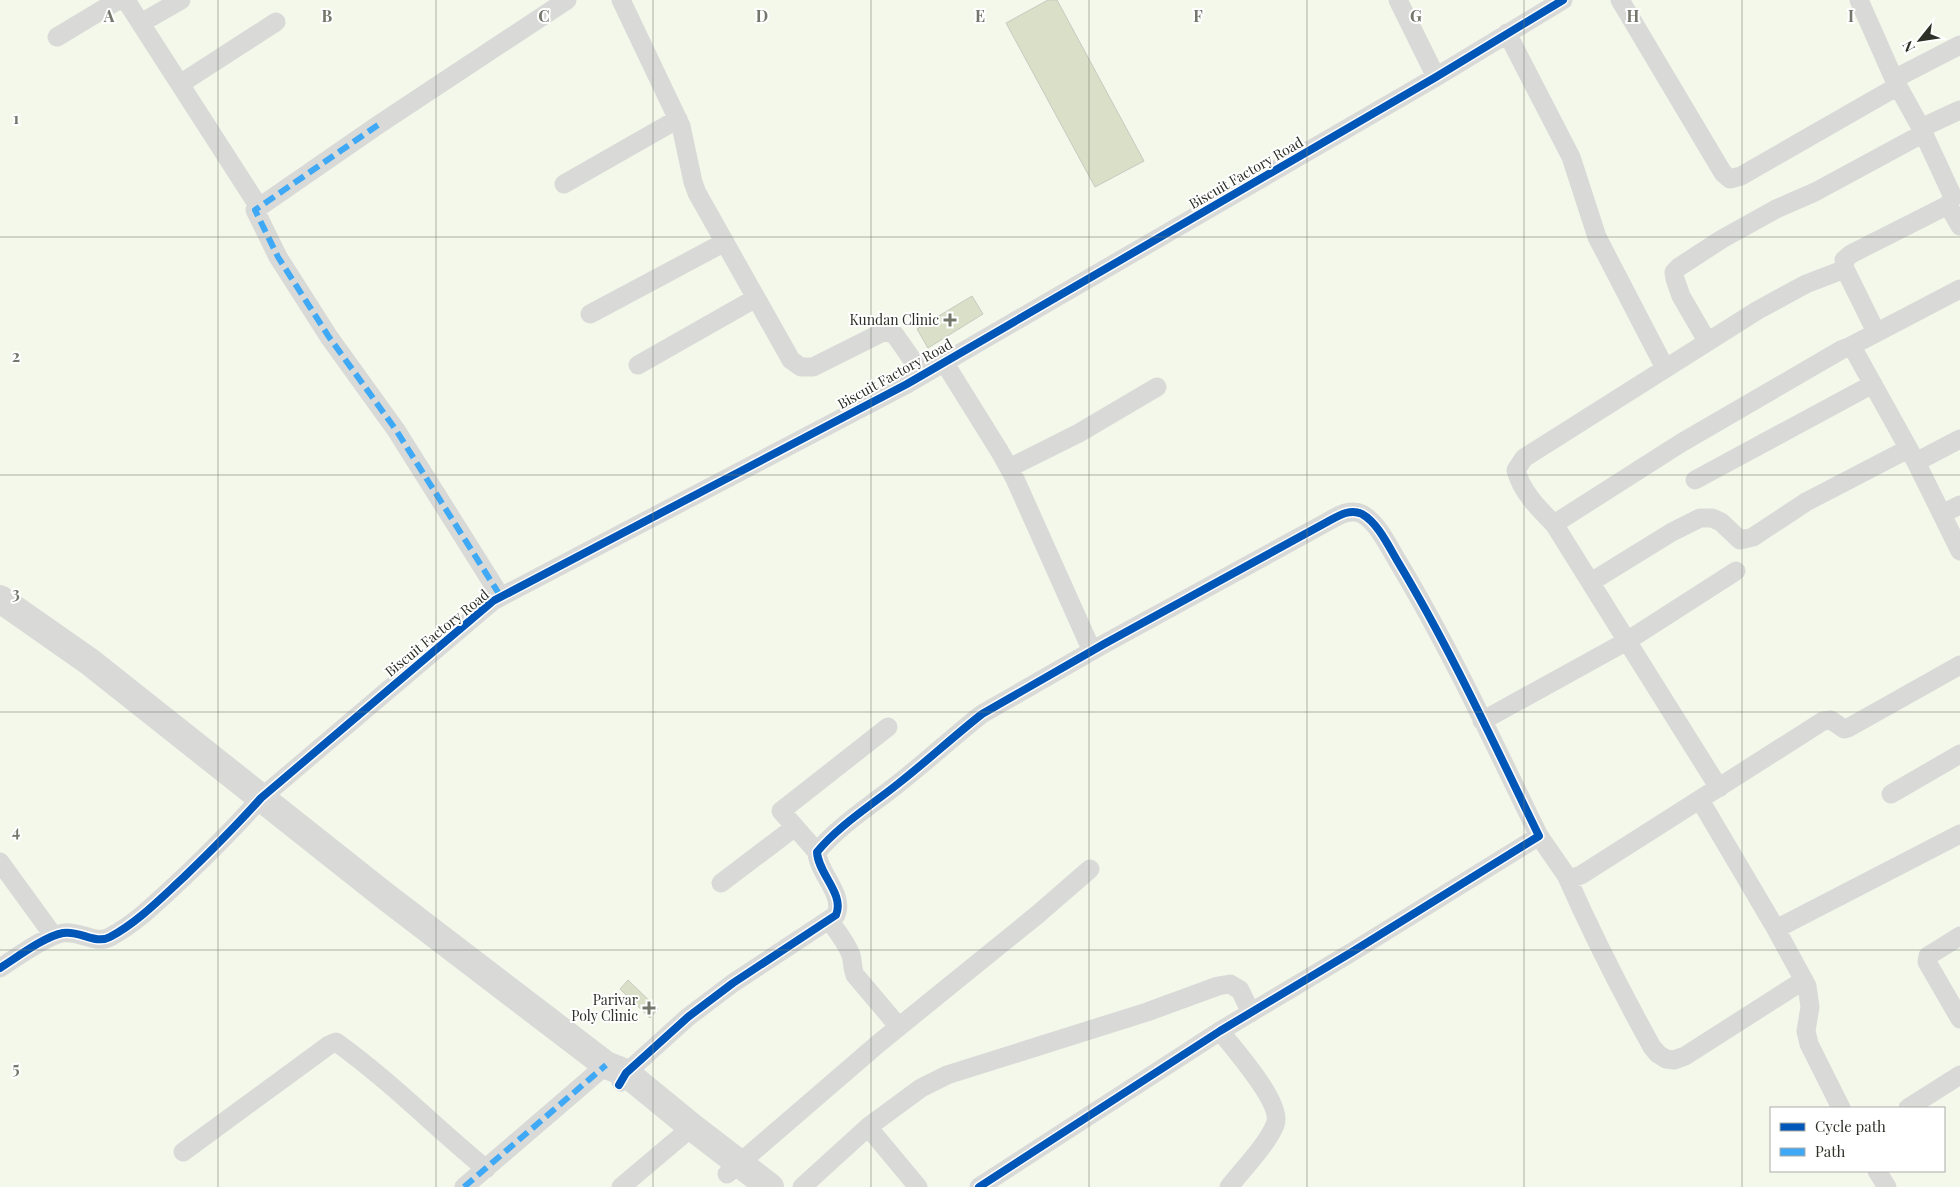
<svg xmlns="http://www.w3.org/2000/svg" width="1960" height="1187" viewBox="0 0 1960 1187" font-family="'Playfair Display',serif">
	<rect width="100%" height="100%" fill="#f4f8eb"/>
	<!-- building -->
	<path fill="#dadfc7" stroke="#c7cac0" d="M1048,0H1057L1144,161L1095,187L1006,23Z
		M972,296L983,314L928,348L917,329Z
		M628,980L658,1009L650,1018L620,989Z"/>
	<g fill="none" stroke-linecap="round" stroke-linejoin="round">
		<!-- minor -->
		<path stroke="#d9dad8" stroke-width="19" d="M621,0L681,126L693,182L697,193L791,360L801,367H813L885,331L895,335L923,375
			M1398,0L1436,77
			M1620,0L1723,173L1730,179L1741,176L1898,86
			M1859,0L1894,79L1921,128L1953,197L1948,205L1851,254L1844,260L1845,269L1876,332
			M141,23L181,0
			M1507,33L1571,157L1597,237L1665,368
			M57,37L115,2L123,0L127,2L259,207
			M1894,79L1960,45
			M180,84L276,22
			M1921,128L1960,110
			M564,184L678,119
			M1948,205L1960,226
			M590,314L725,242
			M1707,341L1681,296L1675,279L1674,272L1679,267L1722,239L1776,209L1815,192L1924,133
			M1849,347L1960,289
			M944,362L1000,452L1015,479L1092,651
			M638,365L756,298
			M1916,462L1960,439
			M1009,468L1079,433L1157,387
			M1695,480L1873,384
			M1942,514L1960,505
			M1554,524C1539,509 1521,491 1516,470L1524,458L1758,310L1806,284L1845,269
			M1591,582L1672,532L1700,518H1712L1721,522L1740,540L1753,537L1806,502L1908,449
			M501,597L396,430L329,337L278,257L255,210L378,125L567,0
			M1482,721L1627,641L1554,524L1681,443L1841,350L1849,347L1855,352L1916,462L1960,551
			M1719,788L1627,641L1736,571
			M1891,794L1960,754
			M1700,800L1776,929L1807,986L1810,1007L1806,1031L1809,1044L1841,1108
			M1539,836L1566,875L1572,878L1581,875L1823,721L1831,720L1844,729L1848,728L1960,665
			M817,852L781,811L888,727
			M0,862L53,935
			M1566,875C1592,934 1621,991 1652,1047L1658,1054L1666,1059L1674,1060L1685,1056L1804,980
			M721,883L795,827
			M829,920C837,931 846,942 851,955C853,962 852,968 855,975L899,1027
			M1776,929L1960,834
			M1960,936L1928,956L1927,962L1960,1019
			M0,968C16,958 45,936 63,933C80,930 95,945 110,937C138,922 161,898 184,877C211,851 237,825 261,798L493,601L907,384L1436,77L1563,0
			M1220,1031C1234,1049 1284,1104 1275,1125C1266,1146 1243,1169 1229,1187
			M621,1082L626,1073L688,1017L733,983L836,915C845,894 818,874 817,852C838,826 873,804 899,783C927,761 954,736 982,714L1104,644L1327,522C1338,516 1350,508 1362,514C1378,523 1389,547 1398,562C1451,650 1494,744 1539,836L1352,952L1220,1031L979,1187
			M1908,1108L1960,1075
			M868,1127L921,1088L947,1075L1147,1012L1218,986L1230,984L1240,990L1251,1013
			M183,1152L329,1045L336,1042C389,1080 435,1127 486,1169
			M1877,1171L1887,1187
			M727,1174L879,1043L1037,915L1090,869
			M464,1187L606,1065
			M621,1187L692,1127
			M802,1187L868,1127L918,1187"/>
		<!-- primary -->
		<path stroke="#d9dad8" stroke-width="28" d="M0,599L90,662L385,896L606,1065L626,1073L692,1127L770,1187"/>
		<!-- quiet -->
		<path stroke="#3fa9f5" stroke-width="6" stroke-dasharray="12 6" stroke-linecap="butt" d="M378,125L255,210L278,257L329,337L396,430L501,597
			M464,1187L606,1065"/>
		<!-- cycleway casing -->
		<g stroke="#fff" stroke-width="11">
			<path id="cycleway" d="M0,968C16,958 45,936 63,933C80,930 95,945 110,937C138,922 161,898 184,877C211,851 237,825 261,798L493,601L907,384L1436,77L1563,0
				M619,1085L626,1073L688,1017L733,983L836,915C845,894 818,874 817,852C838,826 873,804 899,783C927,761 954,736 982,714L1104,644L1327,522C1338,516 1350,508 1362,514C1378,523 1389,547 1398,562C1451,650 1494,744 1539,836L1352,952L1220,1031L979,1187"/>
		</g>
		<!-- cycleway -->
		<use href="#cycleway" stroke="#0057b8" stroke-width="8"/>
	</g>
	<!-- grid -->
	<path fill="none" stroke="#73766b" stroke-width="1" stroke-opacity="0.55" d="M218,0V1187M436,0V1187M653,0V1187M871,0V1187M1089,0V1187M1307,0V1187M1524,0V1187M1742,0V1187M0,237H1960M0,475H1960M0,712H1960M0,950H1960"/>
	<!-- markers -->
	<g fill="#73766b" stroke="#fff" stroke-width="2">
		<path d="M947.5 312.5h5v5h5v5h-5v5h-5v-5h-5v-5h5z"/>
		<path d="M646.5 1000.5h5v5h5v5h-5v5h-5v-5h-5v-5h5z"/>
	</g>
	<g text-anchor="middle" stroke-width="4" stroke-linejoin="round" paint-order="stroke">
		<!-- street labels -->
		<g font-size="14" fill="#2d3026" stroke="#fff">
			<text transform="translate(1246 173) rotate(-30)" y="5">Biscuit Factory Road</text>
			<text transform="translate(895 374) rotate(-29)" y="5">Biscuit Factory Road</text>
			<text transform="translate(437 633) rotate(-39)" y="5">Biscuit Factory Road</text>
		</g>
		<!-- poi labels -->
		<g font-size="14" fill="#2d3026" stroke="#fff" text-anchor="end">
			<text x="939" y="325">Kundan Clinic</text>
			<text x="638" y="1005">Parivar<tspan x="638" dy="16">Poly Clinic</tspan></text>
		</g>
	</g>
	<g font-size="16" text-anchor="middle" font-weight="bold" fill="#73766b" stroke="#fff" stroke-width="4" stroke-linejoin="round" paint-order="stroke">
		<text x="109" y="22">A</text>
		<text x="327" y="22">B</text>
		<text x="544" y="22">C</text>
		<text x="762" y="22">D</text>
		<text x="980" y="22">E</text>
		<text x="1198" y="22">F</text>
		<text x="1416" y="22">G</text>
		<text x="1633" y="22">H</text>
		<text x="1851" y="22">I</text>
		<text x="16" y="124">1</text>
		<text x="16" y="362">2</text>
		<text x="16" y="599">3</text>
		<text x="16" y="837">4</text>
		<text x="16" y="1074">5</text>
	</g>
	<!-- legend -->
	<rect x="1770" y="1107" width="175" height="65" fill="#ffffff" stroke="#abaca8"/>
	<rect x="1780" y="1123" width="25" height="8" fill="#0057b8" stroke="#abaca8"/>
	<text x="1815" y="1132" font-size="15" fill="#2d3026">Cycle path</text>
	<rect x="1780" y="1148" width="25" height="8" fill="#3fa9f5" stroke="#abaca8"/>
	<text x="1815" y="1157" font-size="15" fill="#2d3026">Path</text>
	<!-- north arrow -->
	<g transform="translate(1920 40) rotate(240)" stroke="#ffffff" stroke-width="4" paint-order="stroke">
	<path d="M0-4L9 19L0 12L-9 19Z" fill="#2d3026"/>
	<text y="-8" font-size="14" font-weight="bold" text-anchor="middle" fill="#2d3026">N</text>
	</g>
</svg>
